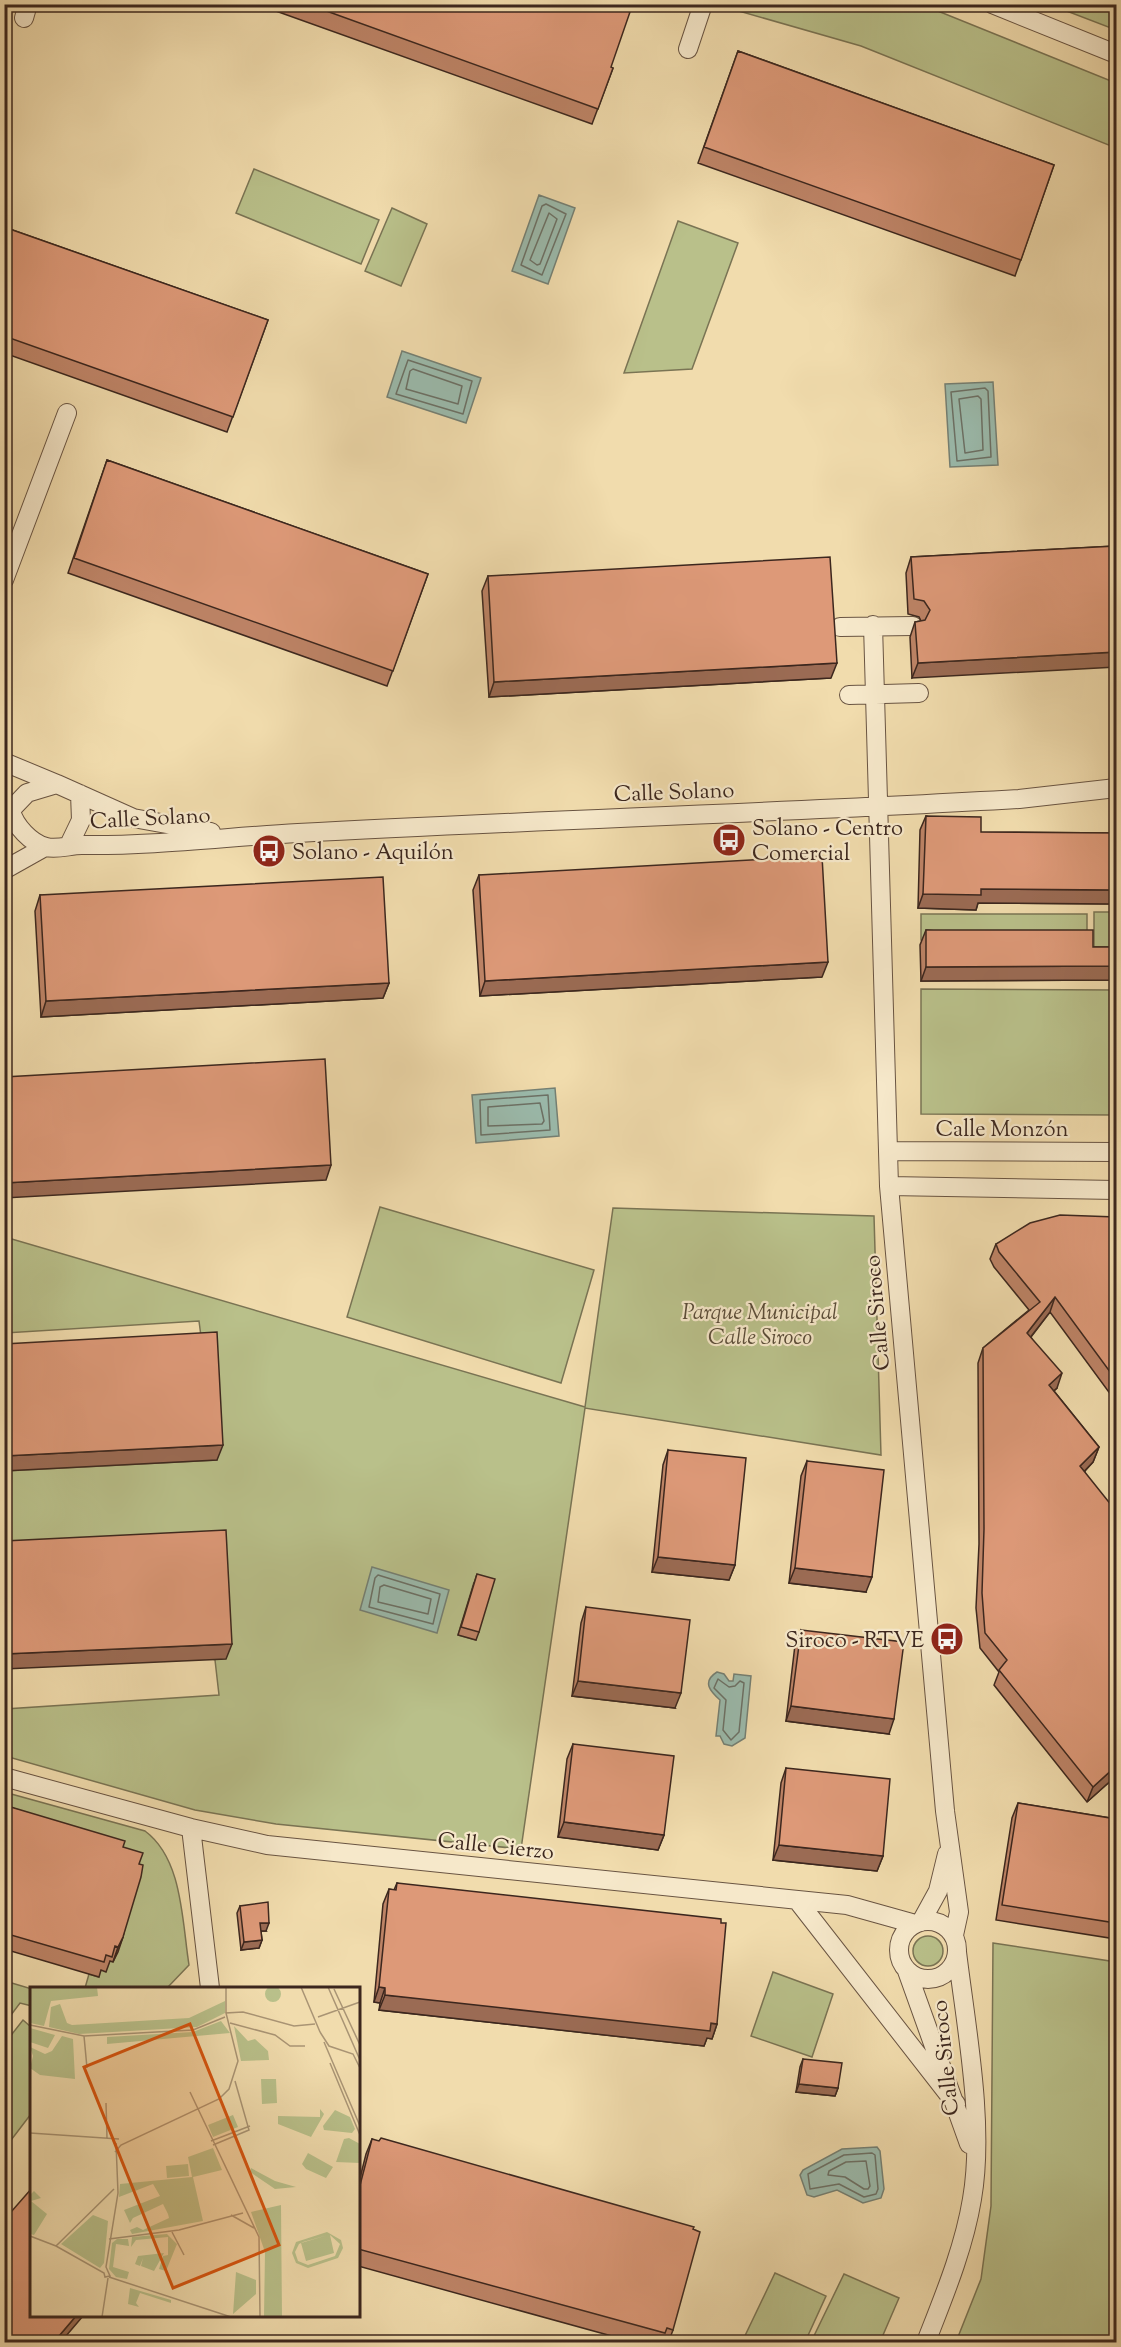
<svg xmlns="http://www.w3.org/2000/svg" width="1121" height="2347" viewBox="0 0 1121 2347" font-family="'Sorts Mill Goudy',serif">
	<rect width="100%" height="100%" fill="#f1dcad"/>
	<filter id="stains"><feTurbulence type="fractalNoise" baseFrequency=".00333" numOctaves="4"/><feColorMatrix values="0 0 0 0 .2 0 0 0 0 .09 0 0 0 0 .02 0 0 0 .5 -.17"/></filter>
	<radialGradient id="worn" r=".72"><stop offset=".6" stop-color="#630" stop-opacity="0"/><stop offset="1" stop-color="#630" stop-opacity=".3"/></radialGradient>
	<!-- green -->
	<path fill="#b9c08a" stroke="#7a7454" stroke-width="1.5" fill-rule="evenodd" d="M718,5H923L1116,83V148L861,46Z
		M1051,5H1116V30Z
		M254,169L379,220L361,264L236,213Z
		M392,208L427,224L401,286L365,271Z
		M678,221L738,243L692,369L624,373Z
		M1094,912H1116V956H1094Z
		M921,914H1087V940H921Z
		M921,989L1116,990V1115L921,1114Z
		M380,1207L594,1270L561,1383L347,1317Z
		M613,1208L874,1216L881,1455L585,1408L521,1849L276,1824L195,1810L5,1756V1709L219,1695L215,1660L5,1555V1471L217,1460L199,1321L5,1333V1237L585,1407ZM474,1582L476,1640L458,1635Z
		M4,1792L145,1831C183,1859 182,1922 189,1965L167,1988H85L89,1974L98,1977L5,1829Z
		M913 1951a15 15 0 1 1 30 0a15 15 0 1 1-30 0Z
		M993,1943L1116,1962V2342H956L981,2279L991,2206Z
		M773,1972L833,1994L812,2057L751,2036Z
		M5,1981L32,1989V2006L20,2003L5,2023Z
		M23,2020L31,2027V2114L5,2148V2043Z
		M775,2273L826,2296L805,2342H742Z
		M844,2274L899,2298L880,2342H811Z"/>
	<!-- water -->
	<path fill="#9bbbad" stroke="#758074" stroke-width="1.5" d="M539,195L575,208L548,284L512,271Z
		M402,351L481,378L466,423L387,397Z
		M993,382L998,465L950,467L945,384Z
		M555,1088L559,1136L476,1143L472,1095Z
		M372,1567L449,1590L437,1633L360,1610Z
		M717,1672L724,1674L729,1681H733L734,1674L751,1676L745,1738L732,1746L724,1744L720,1736H716L720,1700C711,1692 701,1682 717,1672Z
		M877,2147L880,2151L884,2189L881,2198L863,2203L837,2190L814,2197L807,2195L800,2175L803,2170L842,2149Z"/>
	<g fill="none" stroke-linecap="round" stroke-linejoin="round">
		<!-- shore -->
		<path stroke="#6c7166" stroke-width="1.5" d="M546,204L566,214L542,275L521,265L542,206Z
			M549,213L557,219L540,264L537,265L530,260Z
			M408,360L472,381L463,414L396,394Z
			M413,369L462,386L458,404L406,389L410,371Z
			M985,388L988,391L991,457L957,461L951,392Z
			M978,396L981,399L983,450L965,453L959,399Z
			M548,1095L550,1130L481,1135L480,1100Z
			M540,1103L544,1121L542,1124L488,1126V1107Z
			M378,1575L440,1594L433,1624L369,1607L375,1578Z
			M384,1585L431,1599L428,1614L378,1602L380,1587Z
			M718,1679L729,1687L735,1686L740,1681L744,1683L739,1732L731,1740L723,1730L726,1700L714,1688Z
			M872,2153L875,2155L878,2189L876,2194L864,2197L839,2184L810,2189L808,2174L844,2155Z
			M866,2161L870,2186L868,2189H864L845,2177L828,2175L829,2171L846,2162Z"/>
		<!-- street casing -->
		<g stroke="#695442" stroke-width="20">
			<path id="street" d="M992,4L1116,54
				M24,18L28,4
				M688,49L703,4
				M4,580L67,413
				M873,625L889,1186L945,1811L959,1912L954,1935
				M840,627L913,626
				M849,695L919,693
				M4,762L57,784
				M11,811C15,826 31,843 46,847C57,850 70,845 82,845C154,846 226,837 298,833C538,820 779,813 1019,799L1116,788
				M4,817L27,793L57,784L133,818L211,832
				M69,845L81,820L80,794
				M4,870L45,847
				M888,1151L1116,1152
				M889,1186L1116,1190
				M4,1777L191,1828L267,1845L847,1905L915,1924
				M191,1828L210,1988
				M797,1900L956,2104
				M899 1950a29 29 0 1 1 58 0a29 29 0 1 1-58 0Z
				M921,1922L938,1891L947,1854
				M907,1971L969,2144
				M926,2342C944,2296 964,2248 972,2199C985,2125 966,2027 957,1952"/>
		</g>
		<!-- street -->
		<use href="#street" stroke="#f6e8ca" stroke-width="18"/>
	</g>
	<!-- wall -->
	<path fill="#be8467" stroke="#3c271e" stroke-width="1.5" d="M103,4H114L113,8Z
		M275,4H610L611,67L613,68L592,124L273,10Z
		M738,51L1054,165L1015,276L698,163Z
		M4,227L268,320L227,432L4,353Z
		M107,460L428,574L387,686L68,573Z
		M1116,546L912,678L910,637L915,622L921,621L919,617L908,614L906,573L911,557Z
		M488,576L831,678L489,697L482,591Z
		M926,816L981,832L1116,833V904L978,903L976,910L918,908L920,830Z
		M479,875L822,977L480,996L473,890Z
		M40,895L389,983L383,998L41,1017L35,911Z
		M926,930L1093,947H1116V980L921,981L920,945Z
		M1116,1217V1391L1111,1395L1050,1312L1031,1337L1057,1388L1054,1391L1099,1447L1093,1462L1085,1471L1116,1776L1087,1802L994,1685L999,1672L980,1648L976,1608L979,1544L978,1363L983,1348L1029,1310L994,1267L990,1259L996,1244Z
		M668,1450L735,1565L729,1580L652,1572L663,1465Z
		M807,1461L866,1592L789,1583L801,1476Z
		M477,1574L479,1632L476,1640L458,1635Z
		M586,1607L675,1708L572,1696L581,1623Z
		M801,1630L889,1734L786,1721L795,1645Z
		M573,1744L664,1835L658,1850L558,1837L567,1759Z
		M786,1768L883,1856L877,1871L773,1860L781,1783Z
		M1018,1803L1116,1819V1939L996,1920L1012,1818Z
		M4,1805L123,1847L139,1864L123,1937L113,1962L110,1961L106,1972L101,1970L99,1977L4,1949Z
		M397,1883L717,2024L712,2039L707,2038L704,2046L379,2010L380,2003L374,2002L383,1904L389,1889L394,1890Z
		M240,1906L266,1931H261L262,1940L259,1948L241,1950L237,1913Z
		M803,2059L838,2088L835,2096L796,2092L800,2067Z
		M372,2139L673,2330L668,2343H637L358,2266V2186L366,2154Z"/>
	<!-- shaded-wall -->
	<path fill="#9b6b54" stroke="#3c271e" stroke-width="1.5" d="M1116,652V667L912,678L918,663Z
		M837,663L831,678L489,697L494,682Z
		M981,889L1116,890V904L978,903L976,910L918,908L923,894Z
		M828,962L822,977L480,996L485,981Z
		M1116,966V980L921,981L926,967Z
		M389,983L383,998L41,1017L46,1001Z
		M331,1165L326,1180L4,1198V1183Z
		M1055,1297L1050,1312L1022,1348L1027,1333Z
		M1062,1373L1057,1388L1043,1400L1049,1385Z
		M1116,1380V1391L1111,1395Z
		M223,1445L217,1460L4,1471V1456Z
		M1099,1447L1093,1462L1075,1481L1080,1466Z
		M658,1557L735,1565L729,1580L652,1572Z
		M795,1568L872,1577L866,1592L789,1583Z
		M232,1644L226,1659L4,1669V1654Z
		M578,1681L681,1693L675,1708L572,1696Z
		M791,1706L894,1719L889,1734L786,1721Z
		M1116,1766V1776L1087,1802L1093,1787Z
		M564,1822L664,1835L658,1850L558,1837Z
		M779,1845L883,1856L877,1871L773,1860Z
		M260,1923H269L266,1931H257Z
		M123,1937L118,1952L113,1962L118,1947Z
		M262,1940L259,1948L241,1950L244,1942Z
		M379,1987L385,1988L380,2003L374,2002Z
		M385,1995L717,2024L712,2039L707,2038L704,2046L379,2010Z
		M799,2084L838,2088L835,2096L796,2092Z
		M76,2316H83L60,2343H53Z"/>
	<!-- building -->
	<path fill="#dd9978" stroke="#3c271e" stroke-width="1.5" d="M307,4H610L630,12L611,67L613,68L598,109Z
		M738,51L1054,165L1021,260L704,147Z
		M4,227L268,320L233,417L4,336Z
		M107,460L428,574L393,671L74,558Z
		M1116,546V652L918,663L915,622L925,620L930,610L924,601L914,599L911,557Z
		M830,557L837,663L494,682L488,576Z
		M926,816L981,817V832L1116,833V890L981,889V895L923,894Z
		M822,856L828,962L485,981L479,875Z
		M383,877L389,983L46,1001L40,895Z
		M926,930H1093V947H1116V966L926,967Z
		M325,1059L331,1165L4,1183V1077Z
		M1060,1215L1116,1217V1380L1055,1297L1027,1333L1062,1373L1049,1385L1099,1447L1080,1466L1116,1511V1766L1093,1787L999,1670L1007,1660L985,1633L982,1593L984,1529L983,1348L1040,1302L999,1252L996,1244L1030,1223Z
		M217,1332L223,1445L4,1456V1344Z
		M668,1450L746,1458L735,1565L658,1557Z
		M807,1461L884,1470L872,1577L795,1568Z
		M226,1530L232,1644L4,1654V1541Z
		M477,1574L495,1579L479,1632L461,1627Z
		M586,1607L690,1620L681,1693L578,1681Z
		M801,1630L904,1642L894,1719L791,1706Z
		M573,1744L674,1756L664,1835L564,1822Z
		M786,1768L890,1779L883,1856L779,1845Z
		M1018,1803L1116,1819V1923L1002,1905Z
		M4,1805L125,1841L123,1847L143,1853L139,1864L143,1865L141,1877L123,1937L118,1947L115,1946L112,1957L106,1955L104,1962L4,1933Z
		M397,1883L721,1919V1923H726L717,2024L711,2023L710,2031L385,1995V1988L379,1987L389,1889L396,1890Z
		M268,1902L269,1923H260L262,1940L244,1942L240,1906Z
		M803,2059L842,2063L838,2088L799,2084Z
		M381,2138L694,2227L693,2229L700,2232L673,2330L667,2328L665,2333L358,2249V2193L372,2139L379,2141Z
		M32,2188V2316H76L53,2343H4V2220Z"/>
	<!-- icons -->
	<defs>
		<g id="bus-disc" transform="scale(1.725)"><circle r="9.5" fill="#8f2418" stroke="#f6e8ca"/><path d="M-5-6H5V4H4V6H2V4H-2V6H-4V4H-5ZM-3.5-4V0h7V-4ZM-3.5 1.2v1.5H-2V1.2ZM2 1.2v1.5H3.5V1.2Z" fill="#fff"/></g>
	</defs>
	<g fill-rule="evenodd">
		<use href="#bus-disc" x="729" y="840"/>
		<use href="#bus-disc" x="269" y="851"/>
		<use href="#bus-disc" x="947" y="1639"/>
	</g>
	<g text-anchor="middle" stroke-width="4.5" stroke-linejoin="round" paint-order="stroke">
		<!-- street labels -->
		<g font-size="22" fill="#3c271e" stroke="#f6e8ca">
			<text transform="translate(674 791) rotate(-2)" y="8">Calle Solano</text>
			<text transform="translate(150 817) rotate(-3)" y="8">Calle Solano</text>
			<text x="1002" y="1136">Calle Monzón</text>
			<text transform="translate(876 1313) rotate(-95)" y="8">Calle Siroco</text>
			<text transform="translate(496 1845) rotate(6)" y="8">Calle Cierzo</text>
			<text transform="translate(944 2058) rotate(-96)" y="8">Calle Siroco</text>
		</g>
		<!-- poi labels -->
		<g font-size="22" fill="#3c271e" stroke="#f6e8ca" text-anchor="start">
			<text x="752" y="835">Solano - Centro<tspan x="752" dy="25">Comercial</tspan></text>
			<text x="292" y="859">Solano - Aquilón</text>
			<text x="924" y="1647" text-anchor="end">Siroco - RTVE</text>
		</g>
		<!-- park labels -->
		<g font-size="22" font-style="italic" fill="#5b4d39" stroke="#f6e8ca">
			<text x="760" y="1319">Parque Municipal<tspan x="760" dy="25">Calle Siroco</tspan></text>
		</g>
	</g>
	<!-- overview -->
	<g transform="translate(30 1987)">
		<rect width="330" height="330" fill="#f1dcad"/>
		<path d="M235 7a8 8 0 1 1 16 0a8 8 0 1 1-16 0ZM0,0H67L68,9L21,14L14,39L0,36ZM195,14V26L167,40L49,47L19,40L21,20L30,17L37,36L42,38L159,31ZM191,34L200,46L77,57V50L163,45ZM204,39L218,54L225,52L238,64L239,73L211,74ZM0,41L25,48L18,61L0,55ZM32,49L43,52L45,92L10,88L0,81L3,69L0,60L15,67L22,64ZM231,92H246L247,116L232,117ZM290,122L294,127L293,129L281,150L248,137V129L290,130ZM305,123L320,130L325,142L322,146L294,143L293,139ZM203,128L208,140L183,150L178,138ZM319,151L330,157V176L306,175L314,152ZM183,161L192,183L163,190L173,234L102,247L100,243L107,240L113,243L139,231L138,227L133,217L103,231L100,236L94,223L130,209L123,197L89,210L90,197L162,190L158,170ZM278,166L303,180L296,191L276,182L272,177ZM158,177L159,189L137,191L136,179ZM221,181L245,194L266,200L245,202L220,185ZM4,204L11,211L1,214L17,227L4,248L0,247V208ZM251,218L252,330H234L235,265L221,225ZM63,228L78,234L74,276L70,281L31,257ZM297,245L311,253L313,261L308,271L278,281L266,276L262,266L266,255ZM298,248L271,256L276,274L304,266L300,248L310,257L305,269L278,278L268,274L265,265L269,257L273,255ZM137,247L147,257L136,284L129,282L133,269L138,268V250L106,253L101,260L102,250ZM87,252H98L99,259L86,257L83,280L99,285L97,292L86,290L79,282L82,256ZM134,266L124,284L111,279L113,271L110,279L105,277L108,269ZM206,285L226,293V307L203,327ZM100,301L141,313V316L110,306L106,316L109,320L98,317Z" fill="#b9c08a" fill-rule="evenodd"/>
		<path fill="none" stroke="#a99474" stroke-width="1.5" d="M196,0V26M271,0L290,45M298,0L330,73M304,2L330,58M288,30L330,15M200,36L245,48L260,59H275M0,38L54,49L163,43L195,30M290,45L299,59L323,67L330,81M54,49L57,81M294,55L330,139M300,76L330,148M160,105L229,250L230,330M76,116L77,151M0,146L89,152M181,154L220,139M183,158L219,143L205,94M85,165L91,158L189,112L199,102L208,74L196,26L213,25L264,39L285,37M201,228L224,241M142,245L154,268M0,249L26,259L74,286L75,290L80,289L76,280L88,206L86,156M79,252L149,243L213,226M26,259L84,202M79,290L201,330M72,330L78,291"/>
		<path fill="#d7540e" fill-opacity="0.15" stroke="#d7540e" stroke-width="3" d="M160,37L249,258L143,301L54,80Z"/>
		<rect width="330" height="330" fill="none" stroke="#3c271e" stroke-width="3"/>
	</g>
	<!-- margin -->
	<rect width="1121" height="2347" fill="none" stroke="#f1dcad" stroke-width="24"/>
	<rect x="6" y="6" width="1109" height="2335" fill="none" stroke="#3c271e" stroke-width="3"/>
	<rect x="12" y="12" width="1097" height="2323" fill="none" stroke="#3c271e" stroke-width="1.5"/>
	<rect width="100%" height="100%" filter="url(#stains)"/>
	<rect width="100%" height="100%" fill="url(#worn)"/>
</svg>
